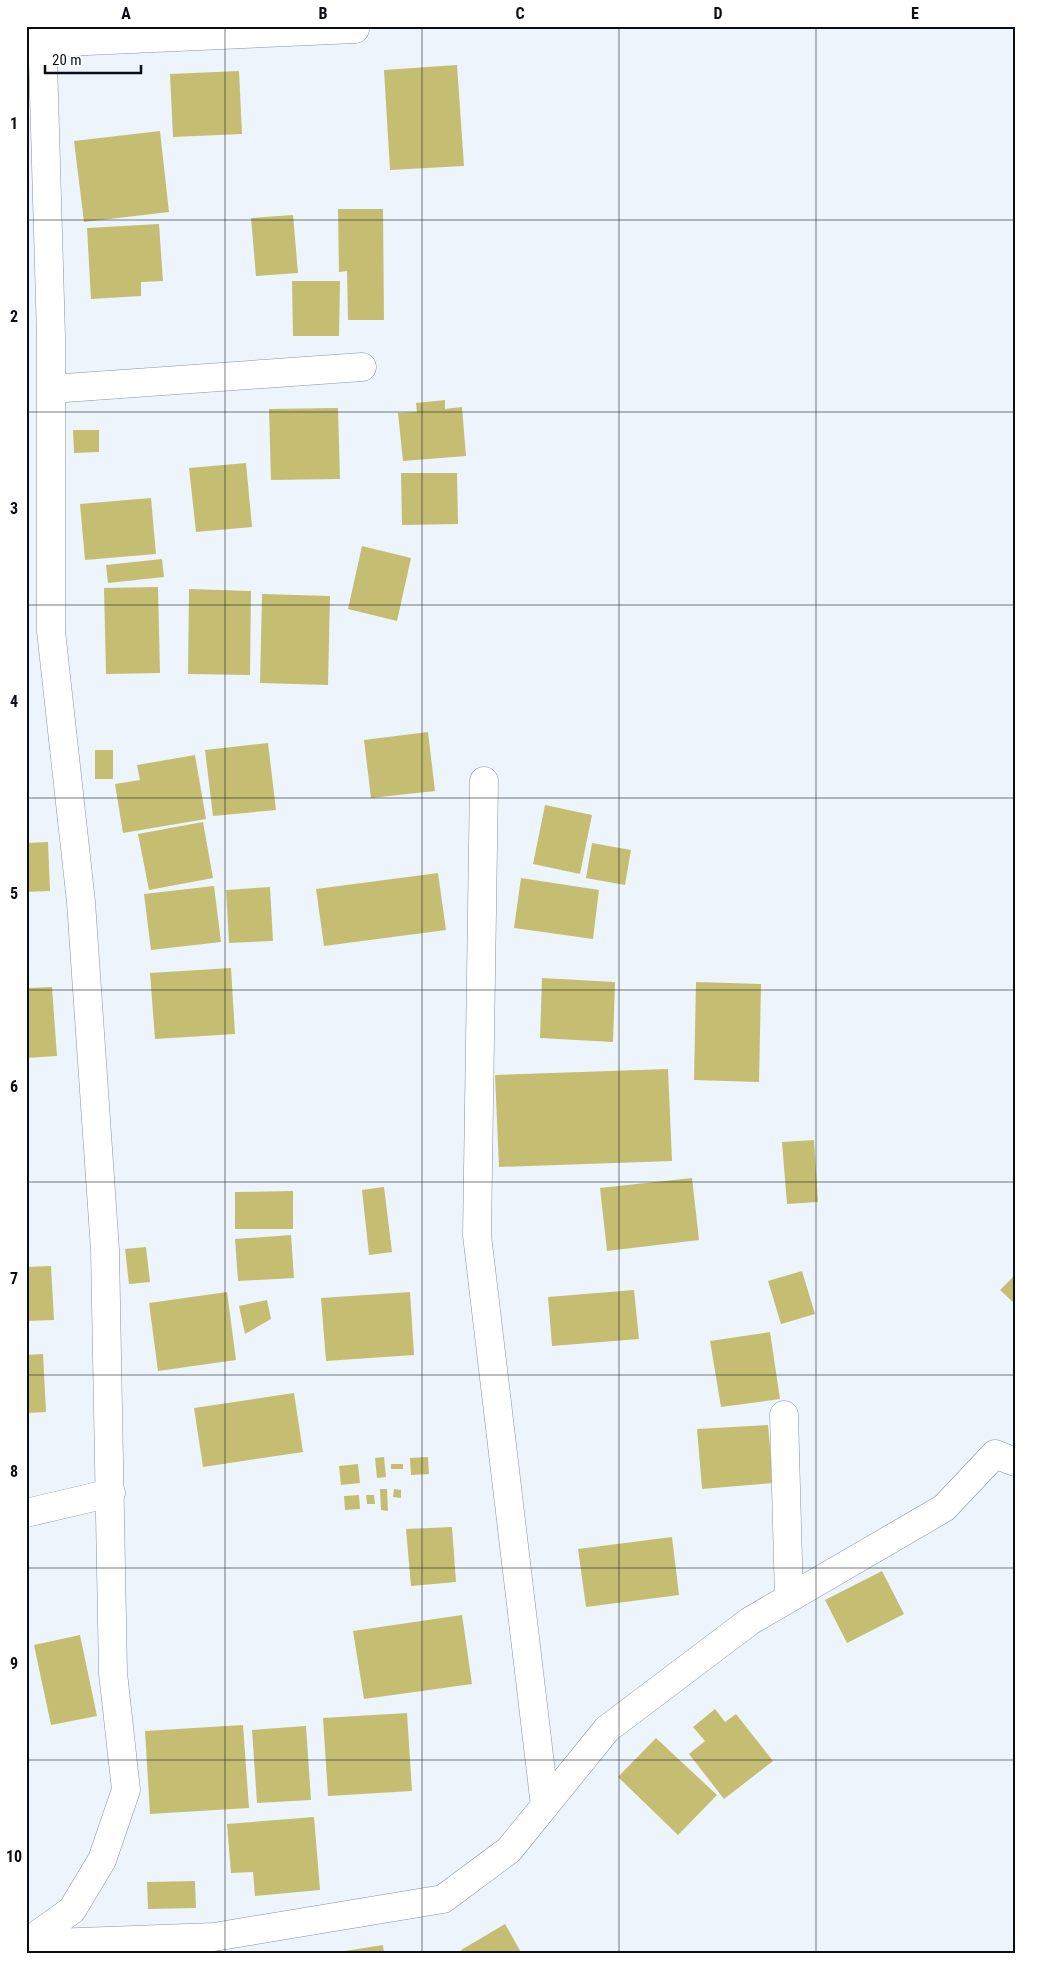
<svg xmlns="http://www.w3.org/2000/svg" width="1041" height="1980" viewBox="0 0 1041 1980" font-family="'Roboto Condensed',sans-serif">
	<rect width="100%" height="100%" fill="#eef4fb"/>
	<!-- building -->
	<path fill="#c5be72" d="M457,65L464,166L390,170L384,70Z
		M239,71L242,134L173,137L170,74Z
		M160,131L169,212L84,222L74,141Z
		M338,209H383L384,320H348L347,271L339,272Z
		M293,215L298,273L256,276L251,218Z
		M159,224L163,281L141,282V296L91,299L87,228Z
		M292,281H340L339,336H293Z
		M445,400V409L462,407L466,456L403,461L398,413L417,412L416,403Z
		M338,408L340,479L271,480L269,409Z
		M73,430H99V452L74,453Z
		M246,463L252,527L196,532L189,468Z
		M401,473H457L458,524L402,525Z
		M151,498L156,554L85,560L80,504Z
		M362,546L411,558L397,621L348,609Z
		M162,559L164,577L108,583L106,565Z
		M158,587L160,673L106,674L104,588Z
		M189,589L251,591L250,675L188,674Z
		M262,594L330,596L328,685L260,683Z
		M428,732L435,791L371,798L364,740Z
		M268,743L276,810L213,816L205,750Z
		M95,750H113V779H95Z
		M195,755L206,819L123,833L115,784L140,780L137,765Z
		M545,805L592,815L580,874L533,864Z
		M203,822L213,878L149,890L138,834Z
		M48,842L50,891L26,892V843Z
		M592,843L631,850L625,885L586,878Z
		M438,873L446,930L324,946L316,889Z
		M521,878L599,890L593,939L514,928Z
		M214,886L221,942L151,950L144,894Z
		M270,887L273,941L229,943L226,890Z
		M231,968L235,1034L155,1039L150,973Z
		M542,978L615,982L613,1042L540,1038Z
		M696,982L761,984L759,1082L694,1080Z
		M52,987L57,1056L26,1058V988Z
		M668,1069L672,1161L499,1167L495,1075Z
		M814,1140L818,1202L787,1204L782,1142Z
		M692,1178L699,1240L607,1251L600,1188Z
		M384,1187L392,1252L369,1255L362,1190Z
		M293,1191V1229H235V1192Z
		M291,1235L294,1278L238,1281L235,1239Z
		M146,1247L150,1282L129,1284L125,1249Z
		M51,1266L54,1320L26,1321V1267Z
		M802,1271L815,1314L781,1324L768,1281Z
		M1015,1275V1304L1000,1290Z
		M634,1290L639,1339L552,1346L548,1297Z
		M227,1292L236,1360L158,1371L149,1303Z
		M410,1292L414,1355L326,1361L321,1298Z
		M267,1300L271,1319L245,1334L239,1306Z
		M770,1332L780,1399L721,1407L710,1341Z
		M43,1354L46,1412L26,1413V1355Z
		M294,1393L303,1452L203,1467L194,1408Z
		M768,1425L773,1483L702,1489L697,1429Z
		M384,1457L386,1477L377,1478L375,1458Z
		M428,1457L429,1474L411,1475L410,1458Z
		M358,1464L360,1483L341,1485L339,1466Z
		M391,1464H403V1469H391Z
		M380,1489H387L388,1511L381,1510Z
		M394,1489L401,1490V1498L393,1497Z
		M359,1495L360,1509L345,1510L344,1496Z
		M366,1495H374L375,1504H367Z
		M452,1527L456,1582L411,1586L406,1529Z
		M672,1537L679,1595L586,1607L578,1549Z
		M882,1571L904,1614L847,1643L825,1600Z
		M462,1615L472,1684L364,1699L353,1631Z
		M80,1635L97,1716L51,1725L34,1645Z
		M715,1709L725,1722L736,1714L773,1761L724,1799L689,1754L705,1741L693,1727Z
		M407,1713L412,1791L328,1796L323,1718Z
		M243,1725L249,1808L150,1814L145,1731Z
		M306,1726L311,1800L257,1803L252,1730Z
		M656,1738L717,1795L678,1835L618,1777Z
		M314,1817L320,1890L255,1896L253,1872L231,1873L227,1824Z
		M195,1881L196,1908L148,1909L147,1882Z
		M505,1924L522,1954H464L461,1950Z
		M383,1945L384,1954H332V1953Z"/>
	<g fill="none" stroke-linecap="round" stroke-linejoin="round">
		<!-- street casing -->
		<g stroke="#8692a4" stroke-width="29">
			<path id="street" d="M42,43L355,29
				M51,389L362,367
				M484,781L477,1235L545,1806
				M784,1415L789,1598
				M26,1513L111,1493
				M26,1943L72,1910L102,1860L126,1790L113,1673L105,1250L81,902L51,631V336L42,26
				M26,1944L214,1937L443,1899L509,1850L607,1729L750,1621L944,1508L995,1454L1015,1462"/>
		</g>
		<!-- street -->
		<use href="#street" stroke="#fff" stroke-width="28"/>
	</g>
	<!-- grid -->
	<path fill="none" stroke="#0b0f15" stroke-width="1" stroke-opacity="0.55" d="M225,26V1954M422,26V1954M619,26V1954M816,26V1954M26,220H1015M26,412H1015M26,605H1015M26,798H1015M26,990H1015M26,1182H1015M26,1375H1015M26,1568H1015M26,1760H1015"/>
	<!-- border -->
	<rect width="1041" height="1980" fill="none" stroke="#ffffff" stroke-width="55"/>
	<!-- scale -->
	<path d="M45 65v8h96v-8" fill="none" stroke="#0b0f15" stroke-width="2.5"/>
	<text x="52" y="65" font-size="15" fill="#0b0f15" stroke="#ffffff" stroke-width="4" paint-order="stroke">20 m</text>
	<rect x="28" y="28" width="986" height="1924" fill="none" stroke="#0b0f15" stroke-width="2"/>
	<g font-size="16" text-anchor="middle" font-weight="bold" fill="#0b0f15">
		<text x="126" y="19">A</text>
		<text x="323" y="19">B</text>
		<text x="520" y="19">C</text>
		<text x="718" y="19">D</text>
		<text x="915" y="19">E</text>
		<text x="14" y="129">1</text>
		<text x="14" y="322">2</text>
		<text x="14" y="514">3</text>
		<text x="14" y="707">4</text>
		<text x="14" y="899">5</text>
		<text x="14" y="1092">6</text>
		<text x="14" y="1284">7</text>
		<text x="14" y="1477">8</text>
		<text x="14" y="1669">9</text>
		<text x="14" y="1862">10</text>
	</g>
</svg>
